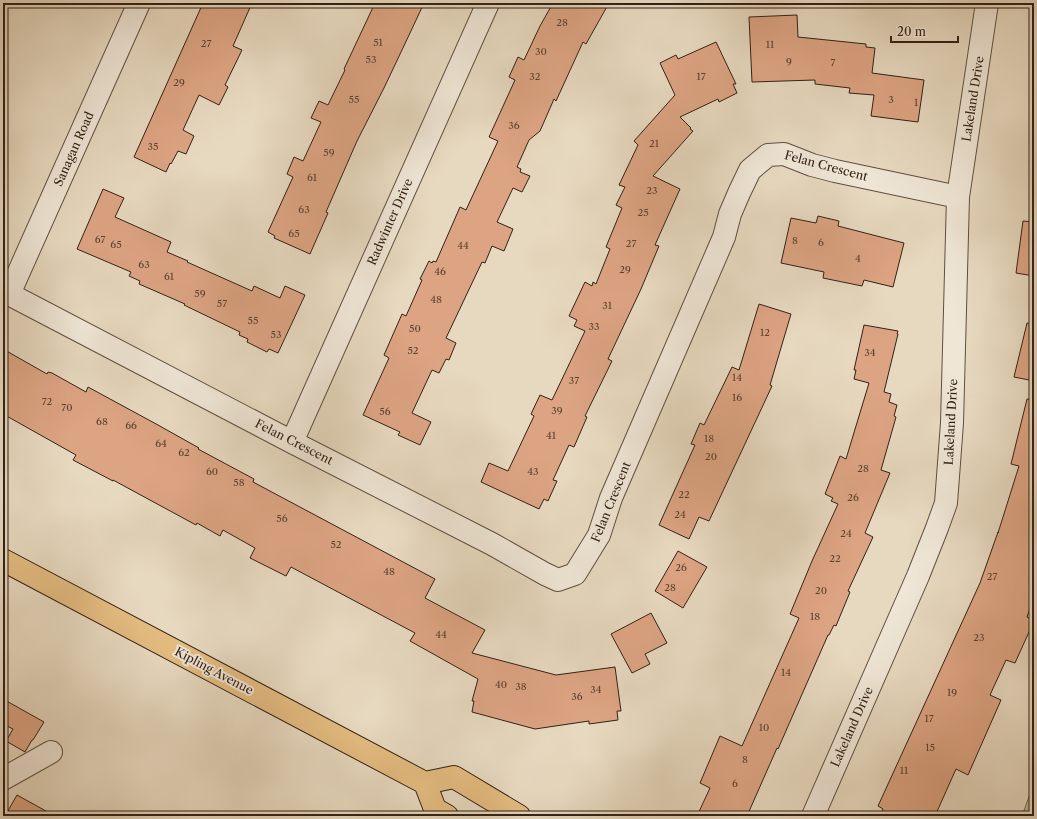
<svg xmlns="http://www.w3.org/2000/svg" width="1037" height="819" viewBox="0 0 1037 819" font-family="'Libre Caslon Text',serif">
	<defs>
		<pattern id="park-crowns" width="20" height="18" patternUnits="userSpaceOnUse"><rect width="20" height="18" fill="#b8bf91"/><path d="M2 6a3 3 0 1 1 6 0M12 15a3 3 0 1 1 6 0" fill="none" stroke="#969b75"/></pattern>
	</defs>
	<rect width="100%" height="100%" fill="#e7d9c0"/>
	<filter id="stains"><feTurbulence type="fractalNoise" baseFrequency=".005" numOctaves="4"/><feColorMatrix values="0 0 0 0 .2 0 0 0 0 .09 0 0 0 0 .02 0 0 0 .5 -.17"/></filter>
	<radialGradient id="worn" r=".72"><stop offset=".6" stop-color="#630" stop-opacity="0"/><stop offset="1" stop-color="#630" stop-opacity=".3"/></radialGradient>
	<!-- park -->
	<path fill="url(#park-crowns)" stroke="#757054" d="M1034,783V816H1022Z"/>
	<!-- building -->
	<path fill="#dda483" stroke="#322116" d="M203,3H252L233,46L242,50L225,85L228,87L219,105L199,95L183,130L194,136L186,154L178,151L171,164L170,163L166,172L134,157Z
		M375,3H424L410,33L384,88L357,141L326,212L328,213L310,254L274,238L275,236L268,232L293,177L287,174L294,157L303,161L321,122L311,118L319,101L328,105L345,70L344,69Z
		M553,3H609L586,44L583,42L556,101L554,99L540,131L529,140L517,167L521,169L520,172L530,176L522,192L513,188L497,222L513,229L504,251L492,246L485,263L482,262L446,338L456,343L449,360L446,359L439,373L432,370L412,413L431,422L420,445L398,435L400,432L363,415L389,358L384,355L402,314L406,316L422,280L420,279L429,261L432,263L433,261L436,262L460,207L466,210L498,141L489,137L515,80L509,77L518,57L524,60L540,26Z
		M797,15L798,37L866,44V47L875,48L872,73L924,80L918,122L871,116L874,95L849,93L850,88L815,84V80L752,82L749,17Z
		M716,42L736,84H733L737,93L719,102L718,99L680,117L691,128L690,129L693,131L653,176L680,189L655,245L659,246L641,289L608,359L612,361L585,416L587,417L574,447L569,445L553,480L557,481L548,501L544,499L539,509L481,482L489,463L508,471L534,416L531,414L540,395L552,400L585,331L574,326L577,320L569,316L585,282L592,286L593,282L596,284L610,249L606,247L622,208L616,205L625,187L619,185L638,145L634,141L675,95L660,63L676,55L678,59Z
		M103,189L124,198L115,217L171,242L167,252L188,261L187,262L252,291L254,286L280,298L285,286L305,295L278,353L269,349L267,352L247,342L248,339L239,335L240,332L184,305L185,304L139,284L140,281L129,276L131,272L77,249Z
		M818,216L839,221L838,226L904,243L893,287L864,280L862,286L823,278L824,272L781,263L791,218L816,223Z
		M1023,221L1034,222V276L1016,273Z
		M759,304L791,314L770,385L772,386L709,521L699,517L689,539L659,525L695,445L691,444L700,423L704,425L732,367L739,370Z
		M1027,323L1034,324V381L1014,377Z
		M864,325L898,331L897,334H898L884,392L891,394L889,402L897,405L894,416L896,417L881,470L890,473L865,533L873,537L848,591L850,592L836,626L834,625L829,635H828L778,749L777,748L747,816H697L710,788L700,783L720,736L742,746L799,618L790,614L812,561L838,504L831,501L833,498L825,494L840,456L846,459L869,383L854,379L856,370H854Z
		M3,349L47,374L48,372L52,373L86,392L88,387L158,425L199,448L198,449L254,479L253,482L435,579L425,598L485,630L472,653L556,675L615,667L621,711H617L618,720L589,724V721L535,729L472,712L474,701H472L478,679L410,641L415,633L291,567L286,576L250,558L255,548L223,530L220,536L197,523L196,525L113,480V481L73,460L76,455L3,414Z
		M1027,399L1034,400V597L1027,617L1034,621L1015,663L1006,660L990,695L1001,700L968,775L956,769L935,816H880L883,809L878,806L980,583L998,532V533L1019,466L1011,464Z
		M678,551L707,567L683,608L655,591Z
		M651,613L667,643L645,654L650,664L632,673L611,634Z
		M3,699L44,722L33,740H32L25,752L6,741L13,729L3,724Z
		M17,795L55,816H5Z"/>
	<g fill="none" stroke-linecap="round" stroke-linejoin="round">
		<!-- minor casing -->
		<g stroke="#5f4f40" stroke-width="24">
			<path id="minor" d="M3,291L292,442L492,544L545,574L558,580L575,574L599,535L611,498L724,237L730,214L739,193L750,170L768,155L784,154L812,165L835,171L958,197
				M9,294L139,3
				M292,442L488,3
				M3,779L51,752
				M813,816L918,576L937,528L946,503L952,423L958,197L987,3"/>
		</g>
		<!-- major casing -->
		<g stroke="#322116" stroke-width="24">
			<path id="major" d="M3,560L425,783L454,777L519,816
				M425,783L435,809L447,816"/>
		</g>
		<!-- minor -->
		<use href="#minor" stroke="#efe6d6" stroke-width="22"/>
		<!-- major -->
		<use href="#major" stroke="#e4bc80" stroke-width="22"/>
	</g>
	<g text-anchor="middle" stroke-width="4" stroke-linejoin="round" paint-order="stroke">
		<!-- number labels -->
		<g font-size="10" fill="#5d4231">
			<text x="562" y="26">28</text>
			<text x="378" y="46">51</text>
			<text x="206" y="47">27</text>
			<text x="770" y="48">11</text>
			<text x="541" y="55">30</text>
			<text x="371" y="63">53</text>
			<text x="789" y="65">9</text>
			<text x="833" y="66">7</text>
			<text x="535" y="80">32</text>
			<text x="701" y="80">17</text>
			<text x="179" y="86">29</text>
			<text x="354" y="103">55</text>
			<text x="891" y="103">3</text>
			<text x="916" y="106">1</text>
			<text x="514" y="129">36</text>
			<text x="654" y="147">21</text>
			<text x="153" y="150">35</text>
			<text x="329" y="156">59</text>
			<text x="312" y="181">61</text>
			<text x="652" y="194">23</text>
			<text x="304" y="213">63</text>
			<text x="643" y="216">25</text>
			<text x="294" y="237">65</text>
			<text x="100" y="243">67</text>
			<text x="795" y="244">8</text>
			<text x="821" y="246">6</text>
			<text x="631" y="247">27</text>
			<text x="116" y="248">65</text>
			<text x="463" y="249">44</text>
			<text x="858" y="262">4</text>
			<text x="144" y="268">63</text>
			<text x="625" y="273">29</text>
			<text x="440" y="275">46</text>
			<text x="169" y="280">61</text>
			<text x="200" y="297">59</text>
			<text x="436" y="303">48</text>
			<text x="222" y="307">57</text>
			<text x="607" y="309">31</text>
			<text x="253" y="324">55</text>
			<text x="594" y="330">33</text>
			<text x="415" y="332">50</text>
			<text x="765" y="336">12</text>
			<text x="276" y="338">53</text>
			<text x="413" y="354">52</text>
			<text x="870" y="356">34</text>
			<text x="737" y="381">14</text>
			<text x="574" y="384">37</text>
			<text x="737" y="401">16</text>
			<text x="47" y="405">72</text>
			<text x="67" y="411">70</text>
			<text x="557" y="414">39</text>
			<text x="385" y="415">56</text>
			<text x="102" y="425">68</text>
			<text x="131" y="429">66</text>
			<text x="551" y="439">41</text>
			<text x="709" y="442">18</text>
			<text x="161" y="447">64</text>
			<text x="184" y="456">62</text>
			<text x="711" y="460">20</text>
			<text x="863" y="472">28</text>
			<text x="212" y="475">60</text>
			<text x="533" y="475">43</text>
			<text x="239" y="486">58</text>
			<text x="684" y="498">22</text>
			<text x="853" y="501">26</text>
			<text x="680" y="518">24</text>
			<text x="282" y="522">56</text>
			<text x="846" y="537">24</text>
			<text x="336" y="548">52</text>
			<text x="835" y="562">22</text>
			<text x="681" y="571">26</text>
			<text x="389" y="575">48</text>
			<text x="992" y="580">27</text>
			<text x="670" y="591">28</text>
			<text x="821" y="594">20</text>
			<text x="815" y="620">18</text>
			<text x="441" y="638">44</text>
			<text x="979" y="641">23</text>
			<text x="786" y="676">14</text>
			<text x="501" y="688">40</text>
			<text x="521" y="690">38</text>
			<text x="596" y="693">34</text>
			<text x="952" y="696">19</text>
			<text x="577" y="700">36</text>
			<text x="929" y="722">17</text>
			<text x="764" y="731">10</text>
			<text x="930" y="751">15</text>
			<text x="745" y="763">8</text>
			<text x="904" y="774">11</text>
			<text x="735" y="787">6</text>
		</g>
		<!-- street labels -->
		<g font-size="12" fill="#322116" stroke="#efe6d6">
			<text transform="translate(973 99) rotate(-81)" y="4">Lakeland Drive</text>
			<text transform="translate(74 149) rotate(-66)" y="4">Sanagan Road</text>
			<text transform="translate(826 166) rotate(15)" y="4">Felan Crescent</text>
			<text transform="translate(390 222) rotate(-66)" y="4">Radwinter Drive</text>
			<text transform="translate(951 422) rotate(-87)" y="4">Lakeland Drive</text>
			<text transform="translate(294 442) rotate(27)" y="4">Felan Crescent</text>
			<text transform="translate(611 502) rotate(-68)" y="4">Felan Crescent</text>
			<text transform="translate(214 671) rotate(28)" y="4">Kipling Avenue</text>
			<text transform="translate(852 727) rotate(-66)" y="4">Lakeland Drive</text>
		</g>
	</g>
	<!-- margin -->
	<rect width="1037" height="819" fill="none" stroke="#e7d9c0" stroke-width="16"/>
	<rect x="4" y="4" width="1029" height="811" fill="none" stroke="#322116" stroke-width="2"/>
	<rect x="8" y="8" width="1021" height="803" fill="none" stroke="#322116"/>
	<!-- scale -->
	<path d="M891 36v6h67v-6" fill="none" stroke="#322116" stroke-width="2"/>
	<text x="897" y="36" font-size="12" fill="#322116" stroke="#efe6d6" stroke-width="3" paint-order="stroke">20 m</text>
	<rect width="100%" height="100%" filter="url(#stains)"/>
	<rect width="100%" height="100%" fill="url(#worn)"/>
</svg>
